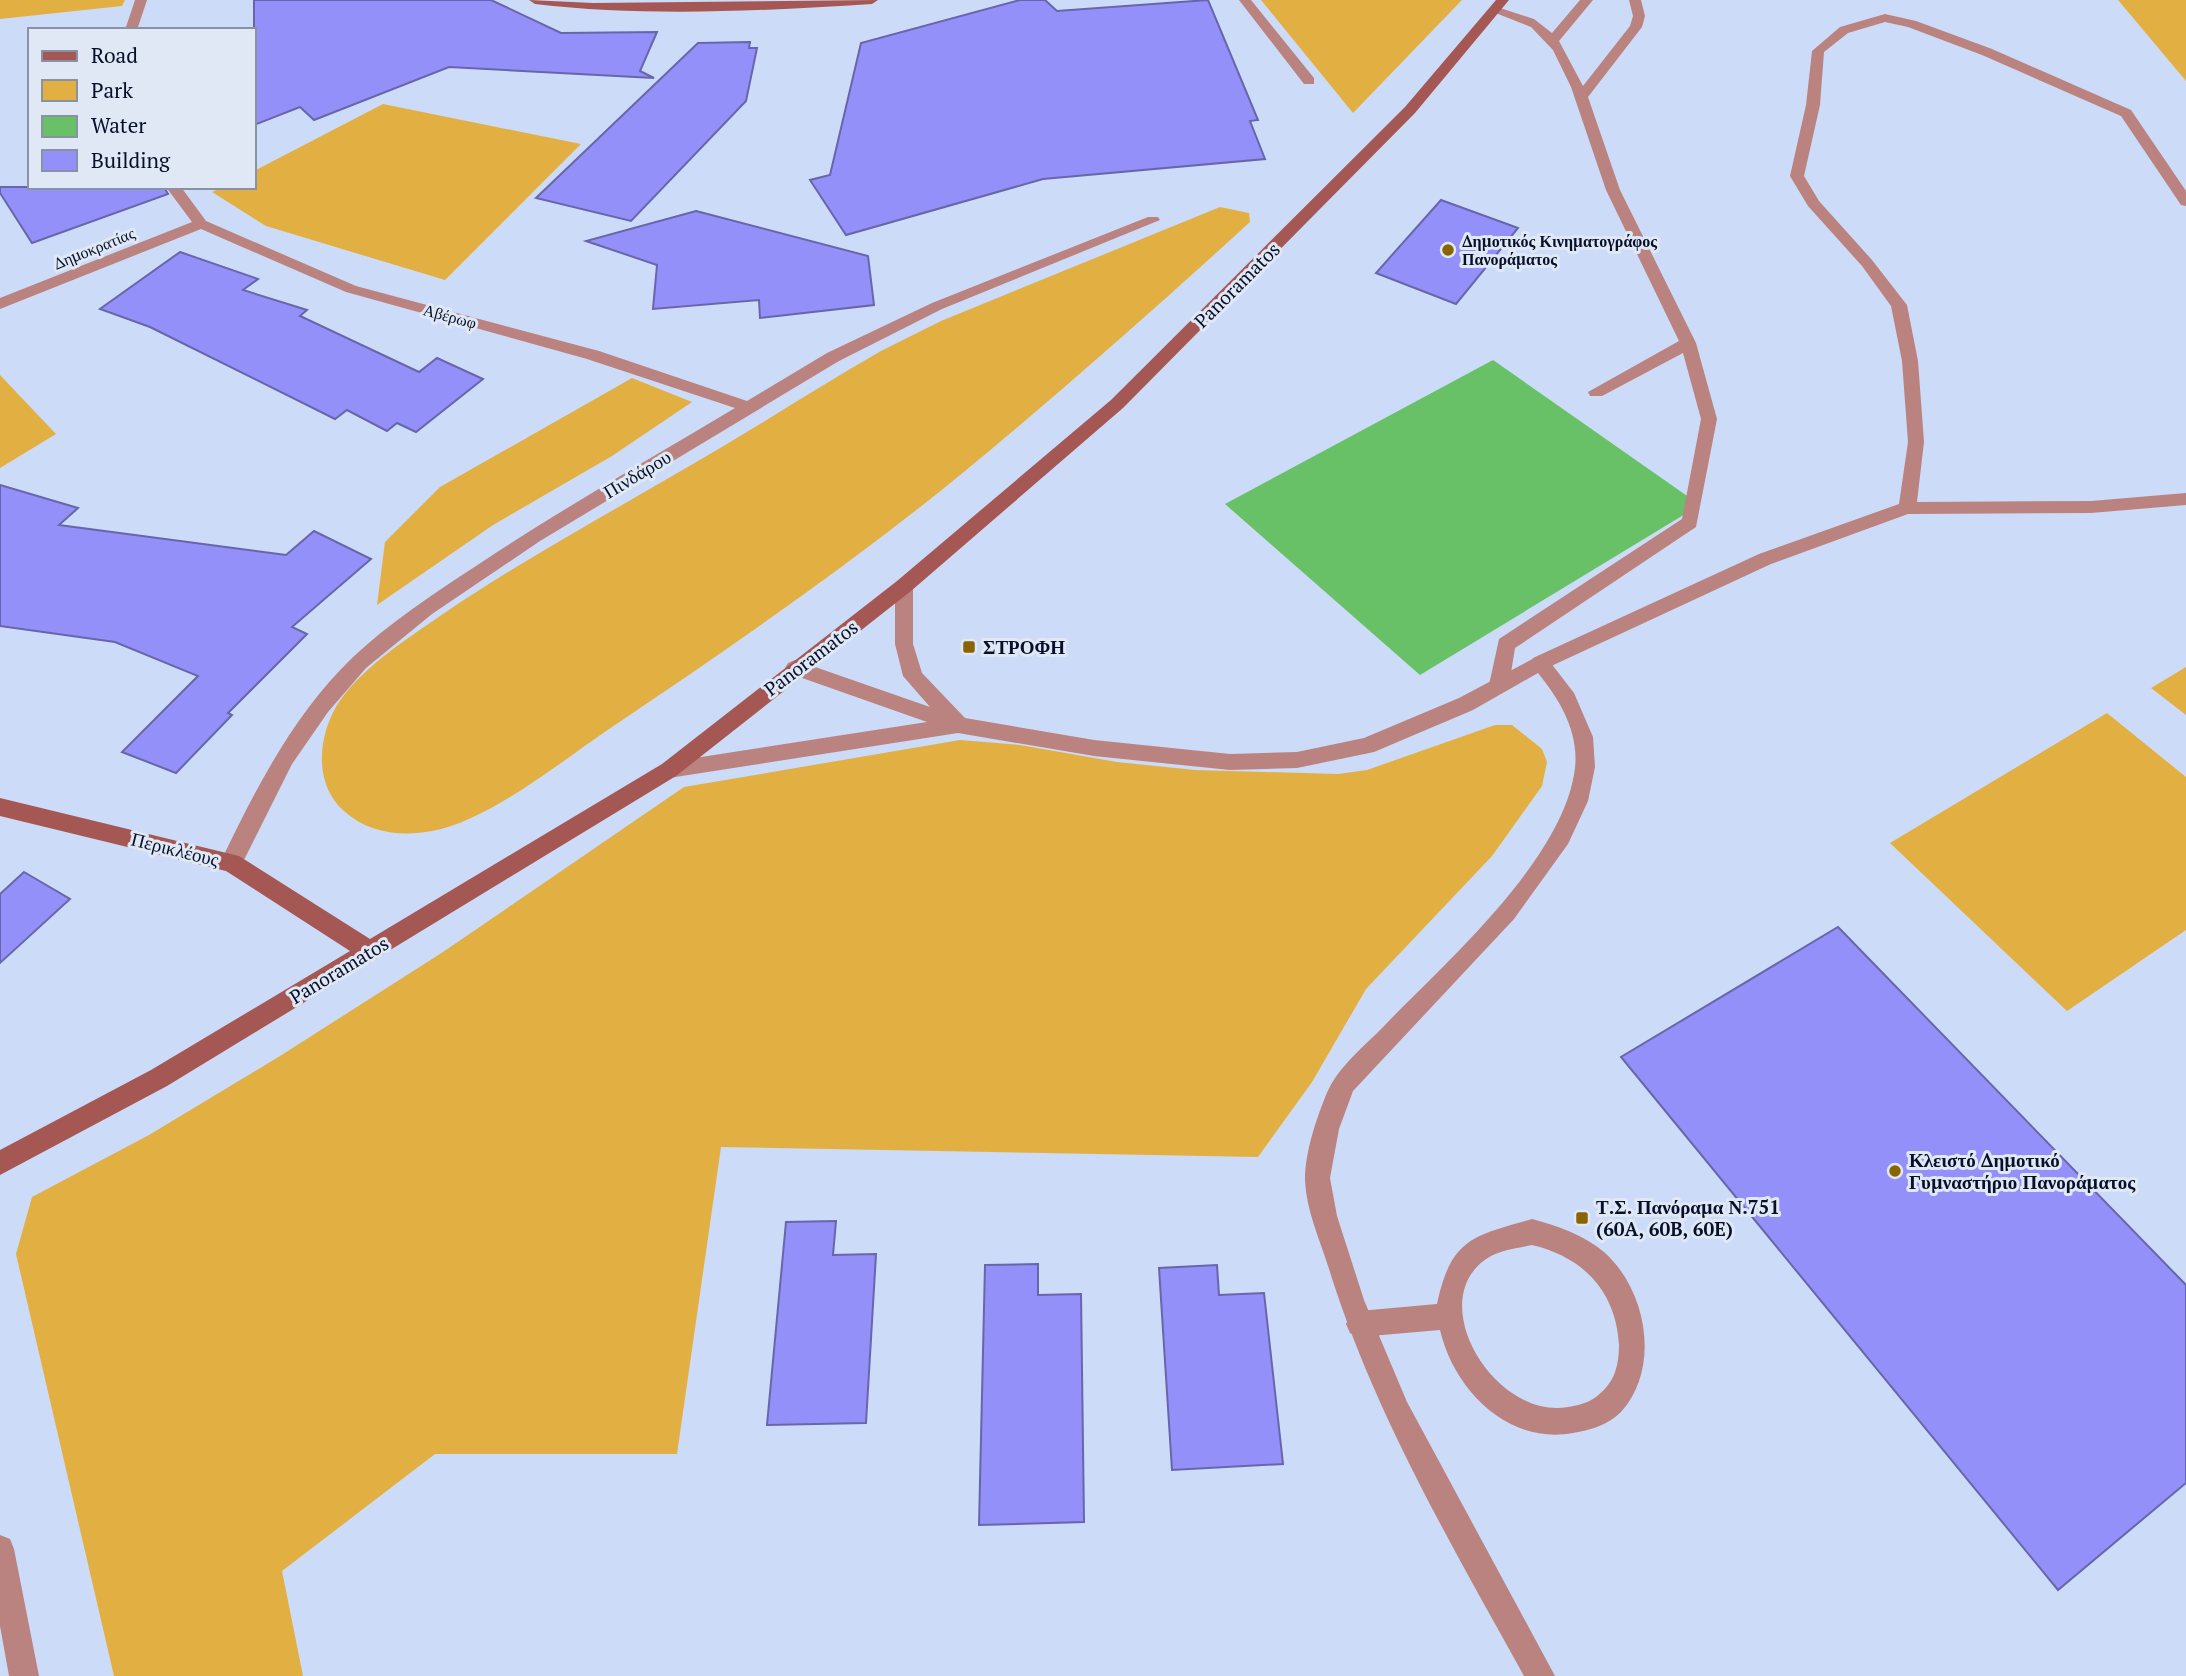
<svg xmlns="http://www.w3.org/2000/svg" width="2186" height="1676" viewBox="0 0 2186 1676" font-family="'PT Serif',serif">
	<rect width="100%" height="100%" fill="#ccdbf7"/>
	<!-- green -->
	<path fill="#e2b042" d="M0,0H125L122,6L0,19Z
		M1261,0H1462L1353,113Z
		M2118,0H2186V81Z
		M383,104L581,144L445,280L266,226L212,192L222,187H254V171Z
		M1220,207L1249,213L1250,222C1157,307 1062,391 965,471C853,563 732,646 612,727C563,760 489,821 432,831C401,837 368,833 344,811C312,783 318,732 341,699C366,665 408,638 443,614C521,561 604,516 686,468C752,430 815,389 881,351L941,321Z
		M0,375L56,434L0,468Z
		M632,378L692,402L612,456L493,525L377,605L385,542L440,487Z
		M2186,667V715L2151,688Z
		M2107,713L2186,777V930L2067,1011L1890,843Z
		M1495,725H1512L1542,749L1547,762L1542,786L1492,856L1366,989L1312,1082L1258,1157L721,1147L677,1454H435L282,1571L303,1676H114L16,1254L32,1197L149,1135L280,1056L443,952L684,787L960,740L1020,745L1117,762L1195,770L1338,774L1367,770Z"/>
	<!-- water -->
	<path fill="#69c167" d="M1493,360L1700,505L1420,675L1225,504Z"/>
	<!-- building -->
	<path fill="#9490f9" stroke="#6766aa" stroke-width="2" d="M254,0H491L561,33L657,32L640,71L654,78L449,67L314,120L300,107L254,125Z
		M1020,0H1045L1057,11L1208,0L1258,120L1250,121L1265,159L1043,179L846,235L810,180L830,175L861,43Z
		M750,42L749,48H757L746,101L631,221L536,198L698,43Z
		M0,187H164L168,194L32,243L0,193Z
		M1441,200L1518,228L1456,304L1376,273Z
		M696,211L868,256L874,305L760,318L759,300L653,309L657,265L586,241Z
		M180,252L258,279L243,290L307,310L300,316L419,372L437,358L483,379L416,432L397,423L387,431L347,410L335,419L150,327L100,309Z
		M0,485L78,508L59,525L286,555L314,531L371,559L292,627L307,634L228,713L232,715L176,773L122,752L198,676L115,642L0,626Z
		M24,872L70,899L0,963V894Z
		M1838,927L2186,1285V1483L2058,1590L1621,1057Z
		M836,1221L833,1255L876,1254L866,1423L767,1425L786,1222Z
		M1038,1264V1295L1081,1294L1084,1522L979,1525L985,1265Z
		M1217,1265L1219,1295L1264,1293L1283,1464L1172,1470L1159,1268Z"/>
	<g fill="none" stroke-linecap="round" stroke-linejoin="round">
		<!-- lane -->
		<path fill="#ba8380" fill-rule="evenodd" d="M1580,0H1593L1559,41L1583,86L1630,26L1633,16L1629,0H1641L1645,16L1642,27L1588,97L1620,190L1696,343L1717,419L1696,527L1515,648L1509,685L1506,690H1492L1489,685L1499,639L1682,519L1701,419L1683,353L1602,396H1590L1588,392L1679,341L1606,190L1571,87L1553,50L1531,27L1488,10L1494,6L1534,19L1552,33Z
			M1885,14L1916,21L1992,49L2131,110L2186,191V206L2181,205L2121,116L1982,55L1908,27L1885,22L1848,33L1824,52L1820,105L1804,176L1819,201L1872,260L1907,305L1918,361L1924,442L1917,502L2091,501L2186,493V505L2091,513L1908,514L1771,564L1547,668H1533L1530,663L1533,658L1759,554L1899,504L1908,442L1902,361L1891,306L1862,266L1808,206L1790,176L1806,105L1812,51L1840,27Z
			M1532,1219C1558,1226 1584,1235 1604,1252C1647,1290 1661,1368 1621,1412C1608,1425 1591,1430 1573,1433C1508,1445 1454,1390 1440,1330L1359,1337L1350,1333L1346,1324L1350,1315L1359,1311L1437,1304C1451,1238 1473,1236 1532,1219ZM1532,1245C1583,1257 1616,1291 1619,1345C1619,1358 1617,1374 1608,1385C1596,1400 1586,1404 1568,1407C1493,1420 1420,1296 1491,1256C1502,1250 1519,1248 1532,1245Z"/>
		<!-- street -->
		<path fill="#ba8380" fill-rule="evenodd" d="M135,0H147L137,30H125Z
			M1239,0H1251L1314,78V84H1304Z
			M166,187H181L206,221L356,286L599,351L747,401L827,353L932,303L1148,217H1158L1160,220L942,309L839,361L540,541L432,614L366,668L328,712L292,764L239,870L231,872L223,870L220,863C255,790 293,715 352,658C389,623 433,594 476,566C560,510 648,460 735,408L587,359L346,292L201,229L0,309V298L192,222Z
			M904,579L913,586V644L922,673L965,718L1094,740L1230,754L1297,752L1364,738L1459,698L1540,655L1547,658L1574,693L1593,737L1595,767L1588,801L1568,844L1514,919L1353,1091L1339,1129L1330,1178L1337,1216L1364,1300L1407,1402L1555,1676H1524C1451,1544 1374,1413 1329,1269C1320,1240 1306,1210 1305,1180C1305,1152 1316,1120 1326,1095C1338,1066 1363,1048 1385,1025C1447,961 1564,859 1575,768C1579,732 1560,700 1538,673L1473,710L1374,752L1297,768L1230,770L1094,756L958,733L669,778L662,776L659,770L662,764L669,762L927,722L788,673L785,668L788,663L795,660L930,707L903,676L895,644V586Z
			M0,1535L10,1539L14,1549L39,1676H9L0,1626Z"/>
		<!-- secondary -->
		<path fill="#a55754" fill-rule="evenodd" d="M529,0L593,3L878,0L872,4C761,11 646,17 535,4Z
			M1496,0H1509L1415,113L1123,408L911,591L676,776L167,1086L0,1175V1150L151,1070L350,951L226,871L0,816V798L239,856L370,939L662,764L897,581L1111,400L1405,107Z"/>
	</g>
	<!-- markers -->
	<g fill="#896402" stroke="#e0e8f6" stroke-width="2.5">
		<circle cx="1448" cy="250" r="7"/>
		<rect x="962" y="640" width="14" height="14" rx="3.5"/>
		<circle cx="1895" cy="1171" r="7"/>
		<rect x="1575" y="1211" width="14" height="14" rx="3.5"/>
	</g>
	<g text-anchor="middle" stroke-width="6" stroke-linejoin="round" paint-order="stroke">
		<!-- far-poi labels -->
		<g font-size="16" font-weight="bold" fill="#061129" stroke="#e0e8f6" text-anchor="start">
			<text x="1462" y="247">Δημοτικός Κινηματογράφος<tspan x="1462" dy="18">Πανοράματος</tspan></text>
		</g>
		<!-- far-street labels -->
		<g font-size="16" fill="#061129" stroke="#e0e8f6">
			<text transform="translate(94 248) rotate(-22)" y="6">Δημοκρατίας</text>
			<text transform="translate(450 316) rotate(15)" y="6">Αβέρωφ</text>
		</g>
		<!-- street labels -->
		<g font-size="19" fill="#061129" stroke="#e0e8f6">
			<text transform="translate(1237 285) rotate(-45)" y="7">Panoramatos</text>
			<text transform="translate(637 474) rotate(-31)" y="7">Πινδάρου</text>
			<text transform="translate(811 658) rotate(-37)" y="7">Panoramatos</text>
			<text transform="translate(175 849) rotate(14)" y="7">Περικλέους</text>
			<text transform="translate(339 970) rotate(-31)" y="7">Panoramatos</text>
		</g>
		<!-- poi labels -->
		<g font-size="19" font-weight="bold" fill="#061129" stroke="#e0e8f6" text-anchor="start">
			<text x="983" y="654">ΣΤΡΟΦΗ</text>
			<text x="1909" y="1167">Κλειστό Δημοτικό<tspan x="1909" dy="22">Γυμναστήριο Πανοράματος</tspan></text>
			<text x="1596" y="1214">Τ.Σ. Πανόραμα Ν.751<tspan x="1596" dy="22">(60A, 60B, 60E)</tspan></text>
		</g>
	</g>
	<!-- legend -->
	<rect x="28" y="28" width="228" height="161" fill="#e0e8f6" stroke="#8992a4" stroke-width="2"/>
	<rect x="42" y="51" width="35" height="10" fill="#a55754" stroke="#8992a4" stroke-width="2"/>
	<text x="91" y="63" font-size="21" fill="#061129">Road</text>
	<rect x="42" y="80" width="35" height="21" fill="#e2b042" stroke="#8992a4" stroke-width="2"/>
	<text x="91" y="98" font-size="21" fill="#061129">Park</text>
	<rect x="42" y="116" width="35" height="21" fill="#69c167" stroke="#8992a4" stroke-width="2"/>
	<text x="91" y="133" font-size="21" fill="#061129">Water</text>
	<rect x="42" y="150" width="35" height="21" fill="#9490f9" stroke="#8992a4" stroke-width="2"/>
	<text x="91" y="168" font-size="21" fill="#061129">Building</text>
</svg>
